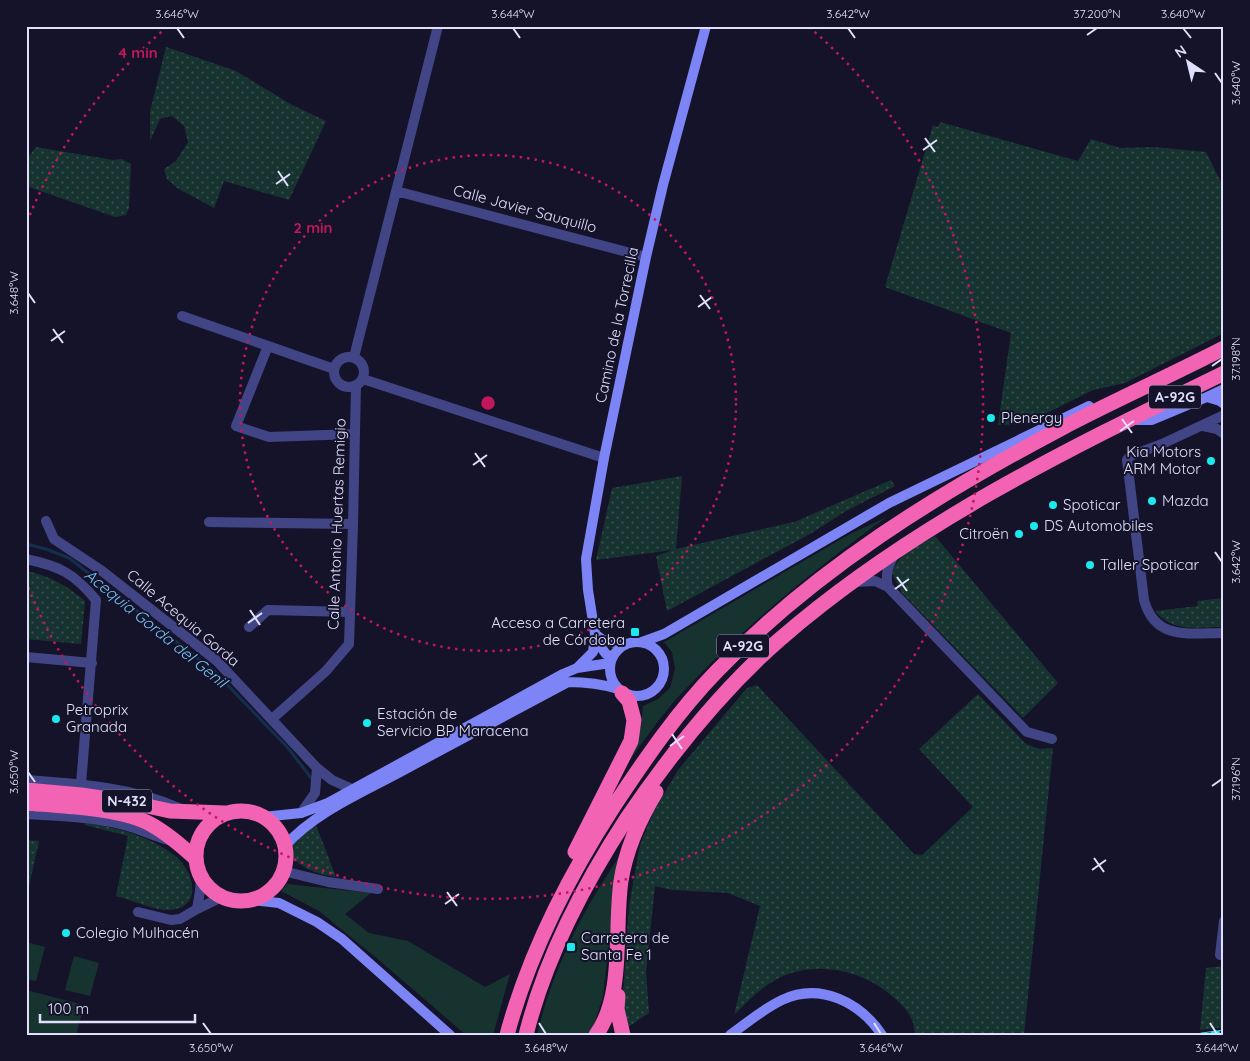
<svg xmlns="http://www.w3.org/2000/svg" width="1250" height="1061" viewBox="0 0 1250 1061" font-family="Quicksand,sans-serif">
	<defs>
		<pattern id="grass-dots" width="8" height="8" patternUnits="userSpaceOnUse" patternTransform="scale(1.25)"><rect width="8" height="8" fill="#173330"/><path d="M2 2h.1M6 6h.1" fill="none" stroke="#38504f" stroke-width="1.8" stroke-linecap="round"/></pattern>
	</defs>
	<rect width="100%" height="100%" fill="#15132a"/>
	<!-- grass -->
	<path fill="url(#grass-dots)" d="M166,47L236,71L292,105L326,121L289,200L224,181L214,208L177,188L167,179L164,169L176,161L188,142L184,126L172,116L160,119L150,141V112Z
		M940,122L1078,161L1091,139L1120,148L1154,147L1206,152L1224,188V333L1125,383L1093,390L1025,424L998,425L1011,333L885,287L933,125L938,127Z
		M36,147L113,160L122,159L131,164L129,208L126,215L115,217L26,186V160Z
		M682,476L676,549L794,522L891,480L895,486L846,511L810,534L667,611L656,556L673,550L596,560L612,488Z
		M935,536L1058,683L1023,718L902,593L892,574C896,554 919,545 935,536Z
		M26,571C48,575 68,586 85,601L81,644L26,639Z
		M1224,598V627C1197,627 1173,633 1155,611L1198,606L1197,601Z
		M757,685L914,854L922,855L973,807L919,749L978,694L1026,744L1039,749L1053,748L1024,1035H915C914,1014 903,1005 887,992C855,967 807,960 772,982C758,990 746,1003 734,1015L760,906L728,893L672,890L655,886L646,972L649,1013L628,1027L623,1016V994L629,905L640,845L653,813L678,770L747,688Z
		M85,823C116,827 149,836 174,855C195,871 204,909 168,910C156,911 129,899 116,896L128,836L85,825Z
		M316,825L336,877C319,875 307,870 293,859V845L303,832Z
		M26,840L39,841L29,886H26Z
		M1224,966V1027L1200,1030L1206,968Z"/>
	<!-- garden -->
	<path fill="#173330" d="M887,517C813,570 741,629 679,696C659,718 642,744 623,769L641,727L643,706L658,699L670,688L675,669L672,652L664,642L850,534Z
		M619,857L603,996L594,1025L587,1035H537C552,971 582,911 619,857Z
		M287,884L371,893L345,914L369,933L408,941L485,987L510,974L493,1035H466L380,961L319,911L281,891Z
		M26,942L45,947L36,981L26,979Z
		M74,956L99,963L90,996L65,990Z
		M26,990L84,1005L76,1035H26Z"/>
	<g fill="none" stroke-linecap="round" stroke-linejoin="round">
		<!-- stream -->
		<path stroke="#142e4d" stroke-width="3" d="M26,544L46,549L69,558L214,671L288,748L312,779"/>
		<!-- street -->
		<path stroke="#424585" stroke-width="10" d="M396,191L646,257
			M182,316L334,369
			M268,346L236,426L269,437L355,434
			M334 372a15 15 0 1 1 30 0a15 15 0 1 1-30 0Z
			M354,357L438,26
			M363,379L604,458
			M1224,415L1162,444L1130,456L1127,460L1144,600C1155,641 1190,633 1224,633
			M1203,426L1217,429L1224,434
			M46,521L54,539L102,571L217,661L317,768L332,780L352,789
			M209,522L353,524
			M26,559C59,566 74,573 96,600L81,784
			M854,582L875,581L888,587L1027,732L1052,739
			M888,587C885,574 888,566 894,555
			M249,627L268,610L350,612
			M26,657L92,663
			M272,719L326,671L349,644L353,524L356,386
			M26,780C79,784 131,787 179,808
			M301,813L315,793L317,768
			M26,814C59,816 92,817 124,825C140,829 155,837 172,841
			M283,871L328,882L378,889
			M197,909L200,891L201,877
			M138,912L171,920L180,919L197,909L222,897
			M1224,921L1220,955L1224,954"/>
		<!-- secondary -->
		<path stroke="#7d84f5" stroke-width="10" d="M1207,397L1220,401L1224,404
			M1132,420H1152L1207,397L1224,389
			M595,634L603,640L625,645
			M610 669a27 27 0 1 1 54 0a27 27 0 1 1-54 0Z
			M642,642L664,634L889,503L1089,406
			M612,657L606,654L597,642L595,634L588,590L586,559L604,458L646,257L663,185L706,26
			M577,668L593,652L595,635
			M263,817L301,813L328,803L563,674L577,668L610,663
			M285,846C314,813 361,793 400,772C456,742 512,712 568,682C585,682 602,684 618,689
			M251,900L279,903L317,922L342,939L450,1035
			M730,1035C747,1023 763,1009 782,1000C820,982 860,1002 882,1035"/>
		<!-- highway -->
		<path stroke="#f363b4" stroke-width="15" d="M26,790L81,795L129,802L170,811L225,813
			M26,803C61,806 123,808 152,825C168,834 183,847 196,859
			M196 856a45 45 0 1 1 90 0a45 45 0 1 1-90 0Z
			M575,852L631,741L634,720L629,701L622,693
			M618,996L617,1009L623,1035
			M507,1035C529,953 568,877 614,806C645,759 678,711 717,671C816,569 937,494 1062,428C1115,400 1170,376 1224,348
			M526,1035C545,958 584,884 627,818C670,755 722,690 779,640C911,525 1068,449 1224,373
			M596,1035C625,995 614,929 621,881C626,849 639,820 656,792"/>
		<!-- rail casing -->
		<g stroke="#1ae9ed" stroke-width="5">
			<path id="rail" d="M1202,1035L1224,1032"/>
		</g>
		<!-- rail -->
		<use href="#rail" stroke="#15132a" stroke-width="3" stroke-dasharray="9" stroke-linecap="butt"/>
	</g>
	<!-- ticks -->
	<path fill="none" stroke="#e0dffc" stroke-width="2" d="M177,28L184,38M513,28L520,38M848,28L855,38M1183,28L1191,38M1087,35L1097,28M1215,73L1222,83M925,138L935,152M923,150L937,140M278,171L288,186M276,184L290,174M28,293L35,303M700,295L710,309M698,307L712,297M53,329L63,343M51,341L65,331M1212,366L1222,359M1122,419L1132,433M1120,431L1134,421M475,453L485,467M473,465L487,455M1215,552L1222,562M897,577L907,591M895,589L909,579M250,610L260,625M248,623L262,613M672,734L682,749M670,746L684,736M28,772L35,782M1212,786L1222,779M1094,858L1104,872M1092,870L1106,860M447,892L457,906M445,904L459,894M203,1023L211,1034M539,1023L546,1034M874,1023L881,1034M1210,1023L1217,1034"/>
	<!-- distance rings -->
	<g fill="none" stroke="#c2185b" stroke-width="2.5" stroke-dasharray="2.5 5">
		<circle cx="488" cy="403" r="248"/>
		<path d="M27 222A495 495 0 0 1 167 27M809 27A495 495 0 1 1 27 584"/>
	</g>
	<!-- markers -->
	<g fill="#1ae9ed" stroke="#15132a" stroke-width="2">
		<circle cx="991" cy="418" r="5"/>
		<circle cx="1211" cy="461" r="5"/>
		<circle cx="1152" cy="501" r="5"/>
		<circle cx="1053" cy="505" r="5"/>
		<circle cx="1034" cy="526" r="5"/>
		<circle cx="1019" cy="534" r="5"/>
		<circle cx="1090" cy="565" r="5"/>
		<rect x="630" y="627" width="10" height="10" rx="2.5"/>
		<circle cx="56" cy="719" r="5"/>
		<circle cx="367" cy="723" r="5"/>
		<circle cx="66" cy="933" r="5"/>
		<rect x="566" y="942" width="10" height="10" rx="2.5"/>
	</g>
	<g text-anchor="middle" stroke-width="4" stroke-linejoin="round" paint-order="stroke">
		<!-- shield labels -->
		<g fill="#15132a" stroke="#a3a2bd" stroke-width="1">
			<rect x="1149" y="385.5" width="52" height="23" rx="4"/>
			<rect x="717" y="634.5" width="52" height="23" rx="4"/>
			<rect x="102" y="789.5" width="50" height="23" rx="4"/>
		</g>
		<g font-size="14" font-weight="bold" fill="#e0dffc">
			<text x="1175" y="402">A-92G</text>
			<text x="743" y="651">A-92G</text>
			<text x="127" y="806">N-432</text>
		</g>
		<!-- street labels -->
		<g font-size="15" fill="#e0dffc" stroke="#15132a">
			<text transform="translate(525 209) rotate(15)" y="5">Calle Javier Sauquillo</text>
			<text transform="translate(617 325) rotate(-78)" y="5">Camino de la Torrecilla</text>
			<text transform="translate(337 524) rotate(-88)" y="5">Calle Antonio Huertas Remigio</text>
			<text transform="translate(183 618) rotate(40)" y="5">Calle Acequia Gorda</text>
		</g>
		<!-- poi labels -->
		<g font-size="15" fill="#e0dffc" stroke="#15132a" text-anchor="start">
			<text x="1001" y="423">Plenergy</text>
			<text x="1201" y="457" text-anchor="end">Kia Motors<tspan x="1201" dy="17">ARM Motor</tspan></text>
			<text x="1162" y="506">Mazda</text>
			<text x="1063" y="510">Spoticar</text>
			<text x="1044" y="531">DS Automobiles</text>
			<text x="1009" y="539" text-anchor="end">Citroën</text>
			<text x="1100" y="570">Taller Spoticar</text>
			<text x="625" y="628" text-anchor="end">Acceso a Carretera<tspan x="625" dy="17">de Córdoba</tspan></text>
			<text x="66" y="715">Petroprix<tspan x="66" dy="17">Granada</tspan></text>
			<text x="377" y="719">Estación de<tspan x="377" dy="17">Servicio BP Maracena</tspan></text>
			<text x="76" y="938">Colegio Mulhacén</text>
			<text x="581" y="943">Carretera de<tspan x="581" dy="17">Santa Fe 1</tspan></text>
		</g>
		<!-- water labels -->
		<g font-size="16" font-style="italic" fill="#75c4f4" stroke="#15132a">
			<text transform="translate(156 628) rotate(39)" y="6">Acequia Gorda del Genil</text>
		</g>
	</g>
	<circle cx="488" cy="403" r="8" fill="#c2185b" stroke="#15132a" stroke-width="2.5"/>
	<g font-size="15" text-anchor="middle" font-weight="bold" fill="#c2185b" stroke="#15132a" stroke-width="4" stroke-linejoin="round" paint-order="stroke">
		<text x="138" y="58">4 min</text>
		<text x="313" y="233">2 min</text>
	</g>
	<!-- border -->
	<rect width="1250" height="1061" fill="none" stroke="#15132a" stroke-width="55"/>
	<!-- north arrow -->
	<g transform="translate(1188 62) rotate(325)" stroke="#15132a" stroke-width="4" paint-order="stroke">
	<path d="M0-4L9 19L0 12L-9 19Z" fill="#e0dffc"/>
	<text y="-8" font-size="14" font-weight="bold" text-anchor="middle" fill="#e0dffc">N</text>
	</g>
	<!-- scale -->
	<path d="M40 1014v8h155v-8" fill="none" stroke="#e0dffc" stroke-width="2.5"/>
	<text x="48" y="1014" font-size="15" fill="#e0dffc" stroke="#15132a" stroke-width="4" paint-order="stroke">100 m</text>
	<rect x="28" y="28" width="1194" height="1006" fill="none" stroke="#e0dffc" stroke-width="2"/>
	<g font-size="12" text-anchor="middle" fill="#e0dffc">
		<text x="177" y="18">3.646°W</text>
		<text x="513" y="18">3.644°W</text>
		<text x="848" y="18">3.642°W</text>
		<text x="1097" y="18">37.200°N</text>
		<text x="1183" y="18">3.640°W</text>
		<text transform="translate(1236 83) rotate(-90)" y="4">3.640°W</text>
		<text transform="translate(14 293) rotate(-90)" y="4">3.648°W</text>
		<text transform="translate(1236 359) rotate(-90)" y="4">37.198°N</text>
		<text transform="translate(1236 562) rotate(-90)" y="4">3.642°W</text>
		<text transform="translate(14 772) rotate(-90)" y="4">3.650°W</text>
		<text transform="translate(1236 779) rotate(-90)" y="4">37.196°N</text>
		<text x="211" y="1052">3.650°W</text>
		<text x="546" y="1052">3.648°W</text>
		<text x="881" y="1052">3.646°W</text>
		<text x="1217" y="1052">3.644°W</text>
	</g>
</svg>
